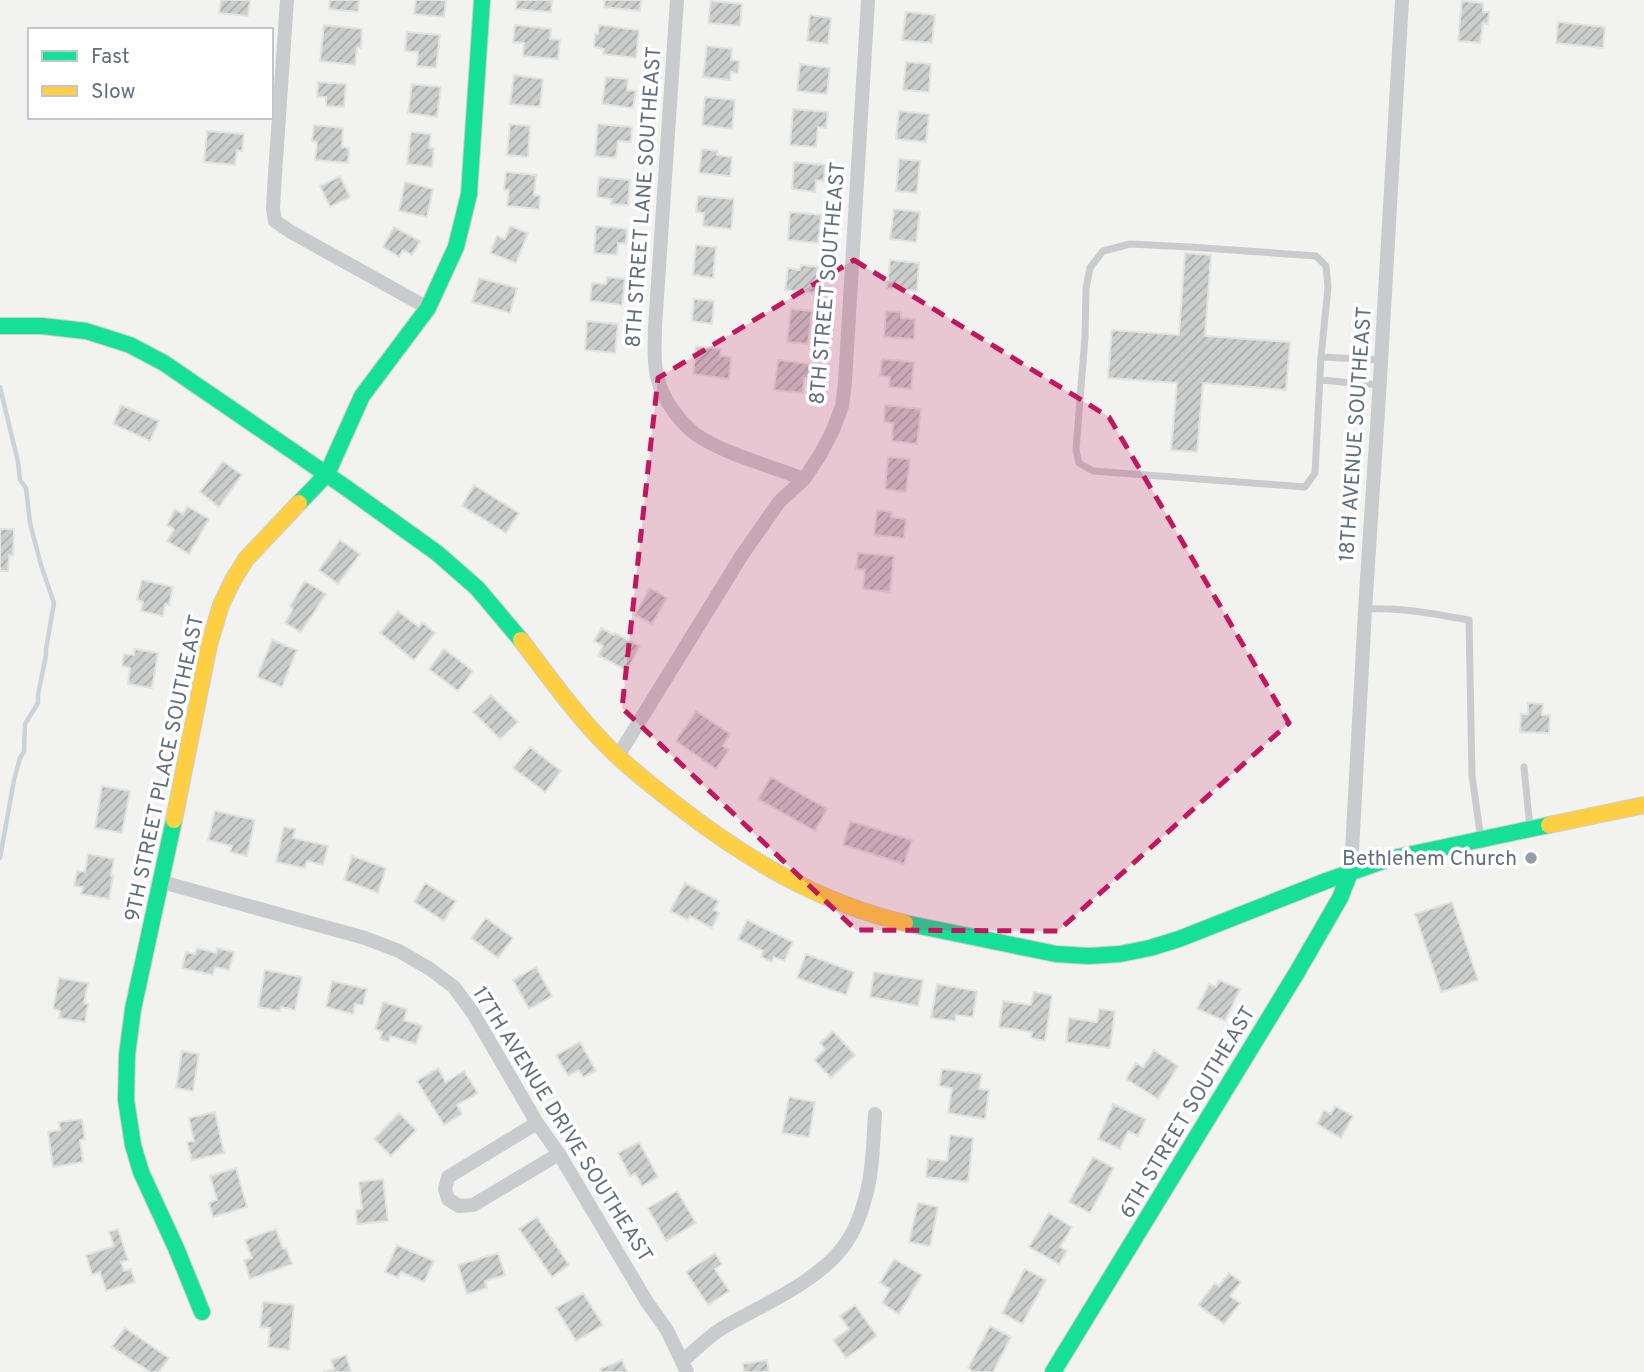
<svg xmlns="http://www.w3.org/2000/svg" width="1644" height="1372" viewBox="0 0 1644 1372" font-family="Overpass,sans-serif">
	<defs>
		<pattern id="building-hatch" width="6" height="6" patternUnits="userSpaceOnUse" patternTransform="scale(1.75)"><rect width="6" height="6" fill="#cccecd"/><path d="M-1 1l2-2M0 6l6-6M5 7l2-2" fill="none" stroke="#a9abac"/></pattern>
	</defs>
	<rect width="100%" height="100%" fill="#f2f3f0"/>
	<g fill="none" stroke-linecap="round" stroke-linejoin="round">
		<!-- stream -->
		<path stroke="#ccd2d6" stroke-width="4.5" d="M0,387L18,462L20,480L26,488L30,523L41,565L54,603L46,649V655L38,695V703L25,724L24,752L20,758L14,780L0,858"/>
	</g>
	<!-- building -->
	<path fill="url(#building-hatch)" stroke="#e2e2e0" stroke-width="2" d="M221,0H250L248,16L219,13Z
		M330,0H359L358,12L329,9Z
		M416,0H446L444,17L414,14Z
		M517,0H552L551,12L516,9Z
		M605,0H641L640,11L604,7Z
		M711,1L742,4L740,26L708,23Z
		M1462,1L1483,3V12H1489L1488,24L1483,23L1480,43L1458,41Z
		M906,12L935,15L932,43L902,40Z
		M810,15L831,18L828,44L807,41Z
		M1558,22L1605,27L1603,48L1556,43Z
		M324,25L362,29L361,48L357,47L355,65L320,61Z
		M515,25L551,29L550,39L560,40L558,59L523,56L524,43L513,42Z
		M599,25L639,30L636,58L603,54L604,49L594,47L595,34H598Z
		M407,32L440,35L436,68L417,66L418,52L405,51Z
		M707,46L732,49L731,60L739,61L738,73L731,72L730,80L703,77Z
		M906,62L931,64L929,92L903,90Z
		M800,64L830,68L827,94L797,91Z
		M514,75L543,79L540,107L510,104Z
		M606,77L628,79L627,90L636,91L633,108L602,104Z
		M318,82L346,84L344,107L326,106V97H317Z
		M412,84L441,87L437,117L408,113Z
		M705,97L735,100L732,129L702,125Z
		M793,109L828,112L826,128L818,127L816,147L790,145Z
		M899,111L929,114L926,142L896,139Z
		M510,124L530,126L528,157L507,155Z
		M598,124L632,127L631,142L618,141L616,158L595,156Z
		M314,125L343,128L342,147L349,148L348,163L315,160L317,142L312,141Z
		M207,131L244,134L242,151L237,150L235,165L204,162Z
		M411,132L431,134L429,148H434L432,167L407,164Z
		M702,149L718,151L717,155L732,157L730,176L699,173Z
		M899,159L920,161L917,193L896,191Z
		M794,162L825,165L824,181L816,180L815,192L792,189Z
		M506,172L536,175L534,195L540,196L539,209L507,206L509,190H504Z
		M340,176L350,197L330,207L320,186Z
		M599,177L630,180L628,205L611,204L612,199L597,197Z
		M405,182L433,189L427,217L399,211Z
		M698,196L734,199L731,229L703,226L704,213L696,212Z
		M894,209L920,212L916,242L890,239Z
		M790,212L821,215L818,243L788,240Z
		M510,226L528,233L516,263L490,253L497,236L505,239Z
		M596,226L627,229L626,244L618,243L617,255L594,253Z
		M394,227L420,241L412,255L403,250L399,257L383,247Z
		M696,245L716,247L713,278L693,275Z
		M1185,253L1211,255L1205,336L1290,342L1286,390L1203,383L1197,452L1171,450L1177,383L1108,378L1112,330L1179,335Z
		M890,260L919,263L917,291L887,288Z
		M801,265L818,267L815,293L785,290L788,268L800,270Z
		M607,277L625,279L622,305L590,301L592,283L606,284Z
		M479,278L517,288L510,313L472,302Z
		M694,299L714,301L712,324L692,321Z
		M791,309L812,311L808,344L787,342Z
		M886,311L901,312V318L915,319L914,339L884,337Z
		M587,321L618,324L615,353L585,350Z
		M696,346L721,349L720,356L731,357L729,379L693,374Z
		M882,359L914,362L911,389L889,387L890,377L880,376Z
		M778,360L812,364L810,378H804L803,393L774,390Z
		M121,405L159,421L150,441L113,424Z
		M885,405L921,409L917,444L892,441L893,423L884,422Z
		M888,457L910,459L906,492L885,489Z
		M223,461L242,475L219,507L200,492Z
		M474,485L519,513L506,533L462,506Z
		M187,506L209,519L189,554L167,541L174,529L167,525L175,509L183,514Z
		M877,510L892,512L891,517L906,519L904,538L874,535Z
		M0,529H14L13,555H9L8,571H0Z
		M340,540L360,554L338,584L319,570Z
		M858,553L894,556L890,592L863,589L865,570L856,569Z
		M142,580L173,587L169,605L165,604L163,616L141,611L143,602L137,600Z
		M305,581L326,594L301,632L285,623L293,609L290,606Z
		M650,588L667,598L652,624L635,615Z
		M398,611L419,627L422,622L435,633L414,660L380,633Z
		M601,628L614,635L615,633L640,646L627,671L598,655L603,646L594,641Z
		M272,640L297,650L282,687L257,677Z
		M135,649L158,653L152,688L128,684L130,668L122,666L124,654L134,655Z
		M444,649L473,671L458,691L429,669Z
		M491,695L518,722L500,739L473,712Z
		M1528,703L1543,704L1542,715H1550L1549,733L1520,732L1521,714H1528Z
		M696,711L730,734L723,746L729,750L716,769L676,741Z
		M530,747L561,771L545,792L513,768Z
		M771,777L827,809L815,831L758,799Z
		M102,786L130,791L122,833L95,828Z
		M215,811L255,820L247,856L230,852L232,846L208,840Z
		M850,821L912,840L904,864L843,845Z
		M284,827L295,829L293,838L328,846L323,865L307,861L305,868L276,862Z
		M88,854L114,859L111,876H113L109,899L81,894L83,887L74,886L77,871L85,872Z
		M352,856L386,868L378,893L344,880Z
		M425,883L456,901L444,921L414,902Z
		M685,883L719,901L714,910L719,913L712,928L690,916L688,920L670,911Z
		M1452,902L1478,980L1441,992L1415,914Z
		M486,918L513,938L498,958L471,938Z
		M747,920L793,942L784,961L774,957L772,962L761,957L763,951L738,939Z
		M197,948L216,953L217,948L234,952L229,970L215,967L213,975L182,968L186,952L195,954Z
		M806,954L854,972L846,995L797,978Z
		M536,967L552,996L529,1009L513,980Z
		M265,970L302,977L295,1010L281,1007L280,1011L258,1007Z
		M874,972L923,980L918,1006L870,997Z
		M59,978L88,983L84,1003L88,1004L85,1022L59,1018L60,1011L53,1009Z
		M1219,980L1240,989L1225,1021L1197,1009L1209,984L1216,987Z
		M332,981L367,989L363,1005L355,1004L353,1014L326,1007Z
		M937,984L977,991L973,1017L956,1015L955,1021L931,1018Z
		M1034,992L1052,995L1045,1041L1031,1038L1032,1032L999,1027L1003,1001L1031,1005Z
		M383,1002L407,1009L404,1020L422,1026L416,1044L390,1036L389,1042L380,1039L382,1032L375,1029Z
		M1099,1009L1115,1011L1110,1048L1066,1042L1069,1018L1097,1022Z
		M833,1031L855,1055L831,1078L814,1060L825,1049L820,1043Z
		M580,1042L596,1071L583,1077L579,1070L568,1076L556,1055Z
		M1154,1050L1178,1066L1158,1099L1126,1079L1136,1063L1143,1067Z
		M182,1051L199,1054L193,1091L176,1088Z
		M438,1068L446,1082L464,1071L478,1093L457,1105L462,1114L444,1125L417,1081Z
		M942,1069L982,1074L979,1089L989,1090L985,1119L948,1113L952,1088L939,1086Z
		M789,1097L815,1102L809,1137L782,1133Z
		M1113,1104L1146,1119L1138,1136L1128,1131L1120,1149L1098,1139Z
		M1335,1106L1353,1116L1341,1138L1317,1124L1324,1110L1331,1114Z
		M215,1112L224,1153L192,1160L187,1142L194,1141L189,1118Z
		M399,1113L416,1130L391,1156L374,1139Z
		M82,1119L85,1139L80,1140L83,1162L53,1167L48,1132L60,1130L59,1122Z
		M950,1135L973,1138L968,1182L926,1177L928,1159L947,1161Z
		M639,1142L658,1177L642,1186L635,1173L630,1176L618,1153Z
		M1093,1157L1114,1168L1090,1213L1069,1202Z
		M236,1168L247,1207L213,1217L209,1203L217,1200L210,1176Z
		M383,1179L388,1221L357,1224L356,1210L362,1209L359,1182Z
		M677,1191L696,1223L666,1241L648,1208Z
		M918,1203L938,1207L930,1246L909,1242Z
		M1049,1213L1072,1227L1060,1247L1067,1251L1059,1264L1029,1247Z
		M537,1217L569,1265L552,1277L519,1229Z
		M118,1229L128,1260L121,1262L124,1271L131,1269L135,1282L106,1291L100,1272L92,1275L86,1255L114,1246L109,1232Z
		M276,1229L283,1249L286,1248L292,1264L250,1279L244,1260L252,1258L245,1240Z
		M397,1245L434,1261L424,1282L401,1272L398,1278L385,1272Z
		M498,1253L505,1275L485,1281L487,1288L467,1294L458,1265Z
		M715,1253L722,1264L715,1269L729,1291L708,1305L686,1272Z
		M894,1259L922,1275L899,1314L882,1303L890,1289L880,1283Z
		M1025,1269L1046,1280L1022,1324L1002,1313Z
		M1229,1273L1241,1282L1230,1296L1240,1303L1224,1324L1198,1305L1215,1283L1219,1286Z
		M583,1293L603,1325L576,1341L556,1308Z
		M263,1302L294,1305L289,1350L268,1347L270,1328L260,1327Z
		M855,1305L877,1336L846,1358L833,1340L849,1329L840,1316Z
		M990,1326L1011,1337L993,1372H974L968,1368Z
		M125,1328L169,1358L159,1372H150L112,1347Z
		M346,1355L351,1372H323L334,1369L331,1360Z
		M622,1360L627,1372H601L600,1369Z
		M767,1360L769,1372H744L743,1364Z"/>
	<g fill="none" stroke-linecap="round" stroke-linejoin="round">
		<!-- fast casing -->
		<g stroke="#cecfcf" stroke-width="18">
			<path id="fast" d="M0,326H42L86,331L130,345L164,363L345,487L437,553L477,588L521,640
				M299,503L327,474L362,396L428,308L456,247L469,194L482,0
				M174,820L133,1009L127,1055L126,1100L133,1145L141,1172L176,1248L202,1312
				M905,923L1056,954L1089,956L1120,954L1150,948L1179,939L1326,881L1389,859L1549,825
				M1053,1372L1296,974L1340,898L1351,870"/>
		</g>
		<!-- slow casing -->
		<g stroke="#cecfcf" stroke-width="18">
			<path id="slow" d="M521,640C549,677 576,715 609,748C629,768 652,786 674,803C744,858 819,903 905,923
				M174,820L209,645L221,605L233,580L246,559L299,503
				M1549,825L1644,805"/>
		</g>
		<!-- lane -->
		<path stroke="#cacbcc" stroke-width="7" d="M1130,244L1190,247L1316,256L1326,266L1328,287L1321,357L1315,473L1305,487L1093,471L1079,463L1076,450L1085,337L1086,288L1090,268L1103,251Z
			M1321,357L1381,360
			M1320,380L1380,385
			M1365,609C1400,607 1435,614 1469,620L1472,776L1481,839
			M1524,767L1530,829"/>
		<!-- street -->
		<path stroke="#cacbcc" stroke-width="14" d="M287,0L275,174L273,209L275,221L291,232L428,308
			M677,0L655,327C655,343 653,360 657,376C662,399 682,427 703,439C734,457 771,466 804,479
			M618,756L742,555L779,502L804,479L820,455L833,430L842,406L845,382L868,0
			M1351,870L1365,610L1379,396L1402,0
			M162,882L365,938L399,951L430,969L454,987L473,1013L537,1123L559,1154L647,1302L667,1330L687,1372
			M537,1123L448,1177L445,1189L448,1199L459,1206L473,1205L559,1154
			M683,1361C696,1349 709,1336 724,1327C764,1304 820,1281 846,1243C855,1230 861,1214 865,1199C873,1172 873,1142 875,1114"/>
		<!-- fast -->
		<use href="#fast" stroke="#16e098" stroke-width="16"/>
		<!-- slow -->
		<use href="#slow" stroke="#ffcf43" stroke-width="16"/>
	</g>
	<!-- marked area -->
	<path fill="#c2185b" fill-opacity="0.2" stroke="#c2185b" stroke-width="5" stroke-dasharray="14 9" stroke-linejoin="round" d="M854,260L1109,417L1289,723L1058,931L856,930L622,708L658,378Z"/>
	<!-- markers -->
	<circle fill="#959da7" stroke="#fff" stroke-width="2.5" cx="1531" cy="858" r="7"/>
	<g text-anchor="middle" stroke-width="7" stroke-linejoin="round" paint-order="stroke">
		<!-- street labels -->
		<g font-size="21" fill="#636e80" stroke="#fff">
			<text transform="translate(643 197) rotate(-86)" y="7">8TH STREET LANE SOUTHEAST</text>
			<text transform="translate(827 283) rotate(-85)" y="7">8TH STREET SOUTHEAST</text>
			<text transform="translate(1355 434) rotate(-86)" y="7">18TH AVENUE SOUTHEAST</text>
			<text transform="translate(164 768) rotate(-78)" y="7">9TH STREET PLACE SOUTHEAST</text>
			<text transform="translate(1187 1112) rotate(-59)" y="7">6TH STREET SOUTHEAST</text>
			<text transform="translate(563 1124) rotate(58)" y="7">17TH AVENUE DRIVE SOUTHEAST</text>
		</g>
		<!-- poi labels -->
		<g font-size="21" fill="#636e80" stroke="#fff" text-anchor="end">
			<text x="1517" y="865">Bethlehem Church</text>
		</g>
	</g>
	<!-- legend -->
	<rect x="28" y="28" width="245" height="91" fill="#ffffff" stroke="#c1c5cc" stroke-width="2"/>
	<rect x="42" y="51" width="35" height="10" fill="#16e098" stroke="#c1c5cc" stroke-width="2"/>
	<text x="91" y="63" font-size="21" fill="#636e80">Fast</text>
	<rect x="42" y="86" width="35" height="10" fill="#ffcf43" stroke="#c1c5cc" stroke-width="2"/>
	<text x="91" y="98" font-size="21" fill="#636e80">Slow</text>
</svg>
